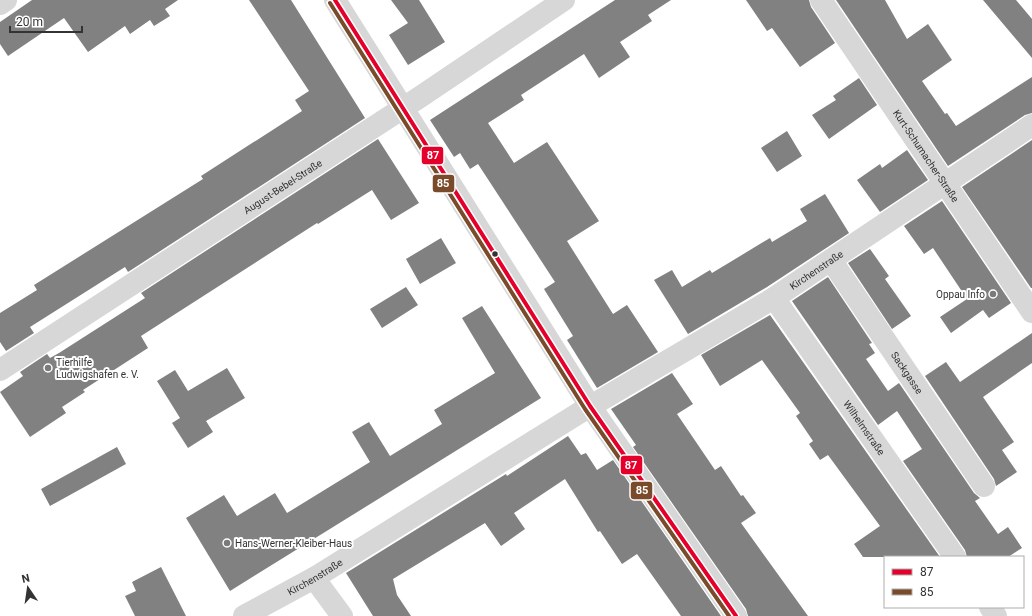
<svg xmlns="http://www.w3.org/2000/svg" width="1032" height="616" viewBox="0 0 1032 616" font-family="Roboto,sans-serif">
	<rect width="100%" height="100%" fill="#fff"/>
	<!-- building -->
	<path fill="#818181" d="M32,0H178L165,9L170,16L154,26L150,20L130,34L125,26L88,52L64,18L8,56L0,44V22Z
		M249,0H291L365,118L128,272L125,267L30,327L34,333L6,351L0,342V313L37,290L34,285L203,179L201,176L302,111L295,100L309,91Z
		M391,0H419L445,42L408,65L389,35L408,23Z
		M615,0H671L648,15L652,21L620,42L630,57L599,78L584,54L521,95L524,100L488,123L514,163L547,142L599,221L567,241L613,314L627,305L658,352L597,388L567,340L573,336L544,289L555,282L478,164L470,169L460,153L454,157L430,120Z
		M746,0H809L811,7L835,43L800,67L772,28L767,31Z
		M836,0H885L907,39L928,24L952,60L922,81L945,114L947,113L956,126L1032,77V113L1025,115L948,166Z
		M983,0H1016L1032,19V58Z
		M859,78L877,105L829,139L812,115L836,100L833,96Z
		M787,131L802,156L777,172L761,148Z
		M378,139L419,203L391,220L372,190L318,224L317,223L141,336L148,348L83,390L85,392L62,407L66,413L30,437L0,392L23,376L20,372L47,354L50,358L59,353L145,298L141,293Z
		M1032,140V288H1031L962,187Z
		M907,150L928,180L880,212L857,180L880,164L882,168Z
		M825,194L849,233L767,287L688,334L654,280L672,270L682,287L710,270L712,273L770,238L772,242L807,221L800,209Z
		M942,201L1011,303L989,318L983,310L951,333L940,317L967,299L933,248L924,254L904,226Z
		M441,238L456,263L420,284L406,259Z
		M870,249L889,276L885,279L911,316L892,329L848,263Z
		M828,277L872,343L869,344L875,353L866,359L888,391L899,383L974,493L980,498L975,501L998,534L1008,527L1022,548L1008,557H967L965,550L903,461L922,449L897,411L878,425L792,301Z
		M406,287L418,305L382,328L370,309Z
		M482,306L541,398L230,591L186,518L224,495L237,516L275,493L287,513L370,462L352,432L369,422L390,456L442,424L434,410L495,373L462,318Z
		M770,315L940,557H863L854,544L880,526L828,455L820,460L809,444L813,441L796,416L800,413L762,360L720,386L701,355Z
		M1032,333V363L983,397L1014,442L1002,450L1017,472L996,486L994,479L925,376L946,362L960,382Z
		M227,368L245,398L206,421L213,432L188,448L172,423L180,418L157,381L175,370L188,391Z
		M672,373L693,404L677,414L715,470L721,466L741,496L743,495L756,513L741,523L808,616H748L746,609L633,447L636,445L611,409Z
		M568,436L581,455L586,453L597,470L613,460L721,616H681L637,554L622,564L600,531L598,532L565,479L514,513L525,529L501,546L485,523L393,579L397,595L411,616H373L346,573L506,474L507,476Z
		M117,447L126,464L50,506L41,489Z
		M161,567L186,616H135L125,596L136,591L132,582Z"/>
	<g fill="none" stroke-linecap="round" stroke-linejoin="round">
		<!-- minor -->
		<g stroke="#d7d7d7" stroke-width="22">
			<path d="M335,0L590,406L736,616"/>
			<path id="s1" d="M821,0L1032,312"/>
			<path d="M0,4L6,0"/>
			<path id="s2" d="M831,260L984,486"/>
			<path id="s3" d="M774,298L955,557"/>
			<path id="s4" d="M0,370L420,97L564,0"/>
			<path d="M314,578L342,616"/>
			<path d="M990,607L996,616"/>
			<path id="s5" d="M244,616L314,578L579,413L774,298L1032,125"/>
		</g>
		<!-- bus-1 casing -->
		<g stroke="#fff" stroke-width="7">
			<path id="bus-1" d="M335,0L590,406L736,616"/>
		</g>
		<!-- bus-2 casing -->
		<g stroke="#fff" stroke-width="7">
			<path id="bus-2" d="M330,3L585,409L729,616"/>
		</g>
		<!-- bus-1 -->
		<use href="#bus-1" stroke="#e4002b" stroke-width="4"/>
		<!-- bus-2 -->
		<use href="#bus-2" stroke="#7a4b2a" stroke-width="4"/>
	</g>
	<!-- markers -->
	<circle fill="#333" stroke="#fff" stroke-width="1.5" cx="495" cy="254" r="3.5"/>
	<g fill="#7a7a7a" stroke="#fff" stroke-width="1.5">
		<circle cx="993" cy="294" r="4"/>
		<circle cx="48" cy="368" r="4"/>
		<circle cx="227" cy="543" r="4"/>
	</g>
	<g text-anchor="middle" stroke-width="4" stroke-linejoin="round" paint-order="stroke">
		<!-- street labels -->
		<g font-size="10" fill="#333" stroke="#fff">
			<text dy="4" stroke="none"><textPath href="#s1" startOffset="188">Kurt-Schumacher-Straße</textPath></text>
			<text dy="4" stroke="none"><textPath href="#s4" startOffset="337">August-Bebel-Straße</textPath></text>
			<text dy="4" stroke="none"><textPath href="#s5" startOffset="669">Kirchenstraße</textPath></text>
			<text dy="4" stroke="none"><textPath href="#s2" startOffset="136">Sackgasse</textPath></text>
			<text dy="4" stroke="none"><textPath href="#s3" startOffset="158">Wilhelmstraße</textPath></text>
			<text dy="4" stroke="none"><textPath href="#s5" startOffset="81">Kirchenstraße</textPath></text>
		</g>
		<!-- poi labels -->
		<g font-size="10" fill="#333" stroke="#fff" text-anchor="start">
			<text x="985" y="298" text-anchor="end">Oppau Info</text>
			<text x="56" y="366">Tierhilfe<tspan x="56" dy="12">Ludwigshafen e. V.</tspan></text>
			<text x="235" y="547">Hans-Werner-Kleiber-Haus</text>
		</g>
	</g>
	<g stroke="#fff" stroke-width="1.5">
		<rect x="421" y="146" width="23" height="19" rx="4" fill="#e4002b"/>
		<rect x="432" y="174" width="23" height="19" rx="4" fill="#7a4b2a"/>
		<rect x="620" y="455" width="23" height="20" rx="4" fill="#e4002b"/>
		<rect x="630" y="481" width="23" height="19" rx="4" fill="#7a4b2a"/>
	</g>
	<g font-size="11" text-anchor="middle" font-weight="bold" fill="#fff">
		<text x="433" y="159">87</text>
		<text x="443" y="187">85</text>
		<text x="631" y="469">87</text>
		<text x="642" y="494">85</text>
	</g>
	<!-- legend -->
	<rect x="884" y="556" width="140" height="52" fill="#ffffff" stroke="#adadad"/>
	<rect x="892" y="569" width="20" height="6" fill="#e4002b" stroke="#adadad"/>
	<text x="920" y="576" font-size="12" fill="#333333">87</text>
	<rect x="892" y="589" width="20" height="6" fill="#7a4b2a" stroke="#adadad"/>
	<text x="920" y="596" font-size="12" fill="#333333">85</text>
	<!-- north arrow -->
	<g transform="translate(28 588) rotate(347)" stroke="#ffffff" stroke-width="3" paint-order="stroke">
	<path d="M0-3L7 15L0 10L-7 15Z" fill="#333333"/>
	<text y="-6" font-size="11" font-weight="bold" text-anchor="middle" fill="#333333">N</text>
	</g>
	<!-- scale -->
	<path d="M10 26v6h72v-6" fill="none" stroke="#333333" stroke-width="2"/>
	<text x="16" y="26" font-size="12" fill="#333333" stroke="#ffffff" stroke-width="3" paint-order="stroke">20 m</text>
</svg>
